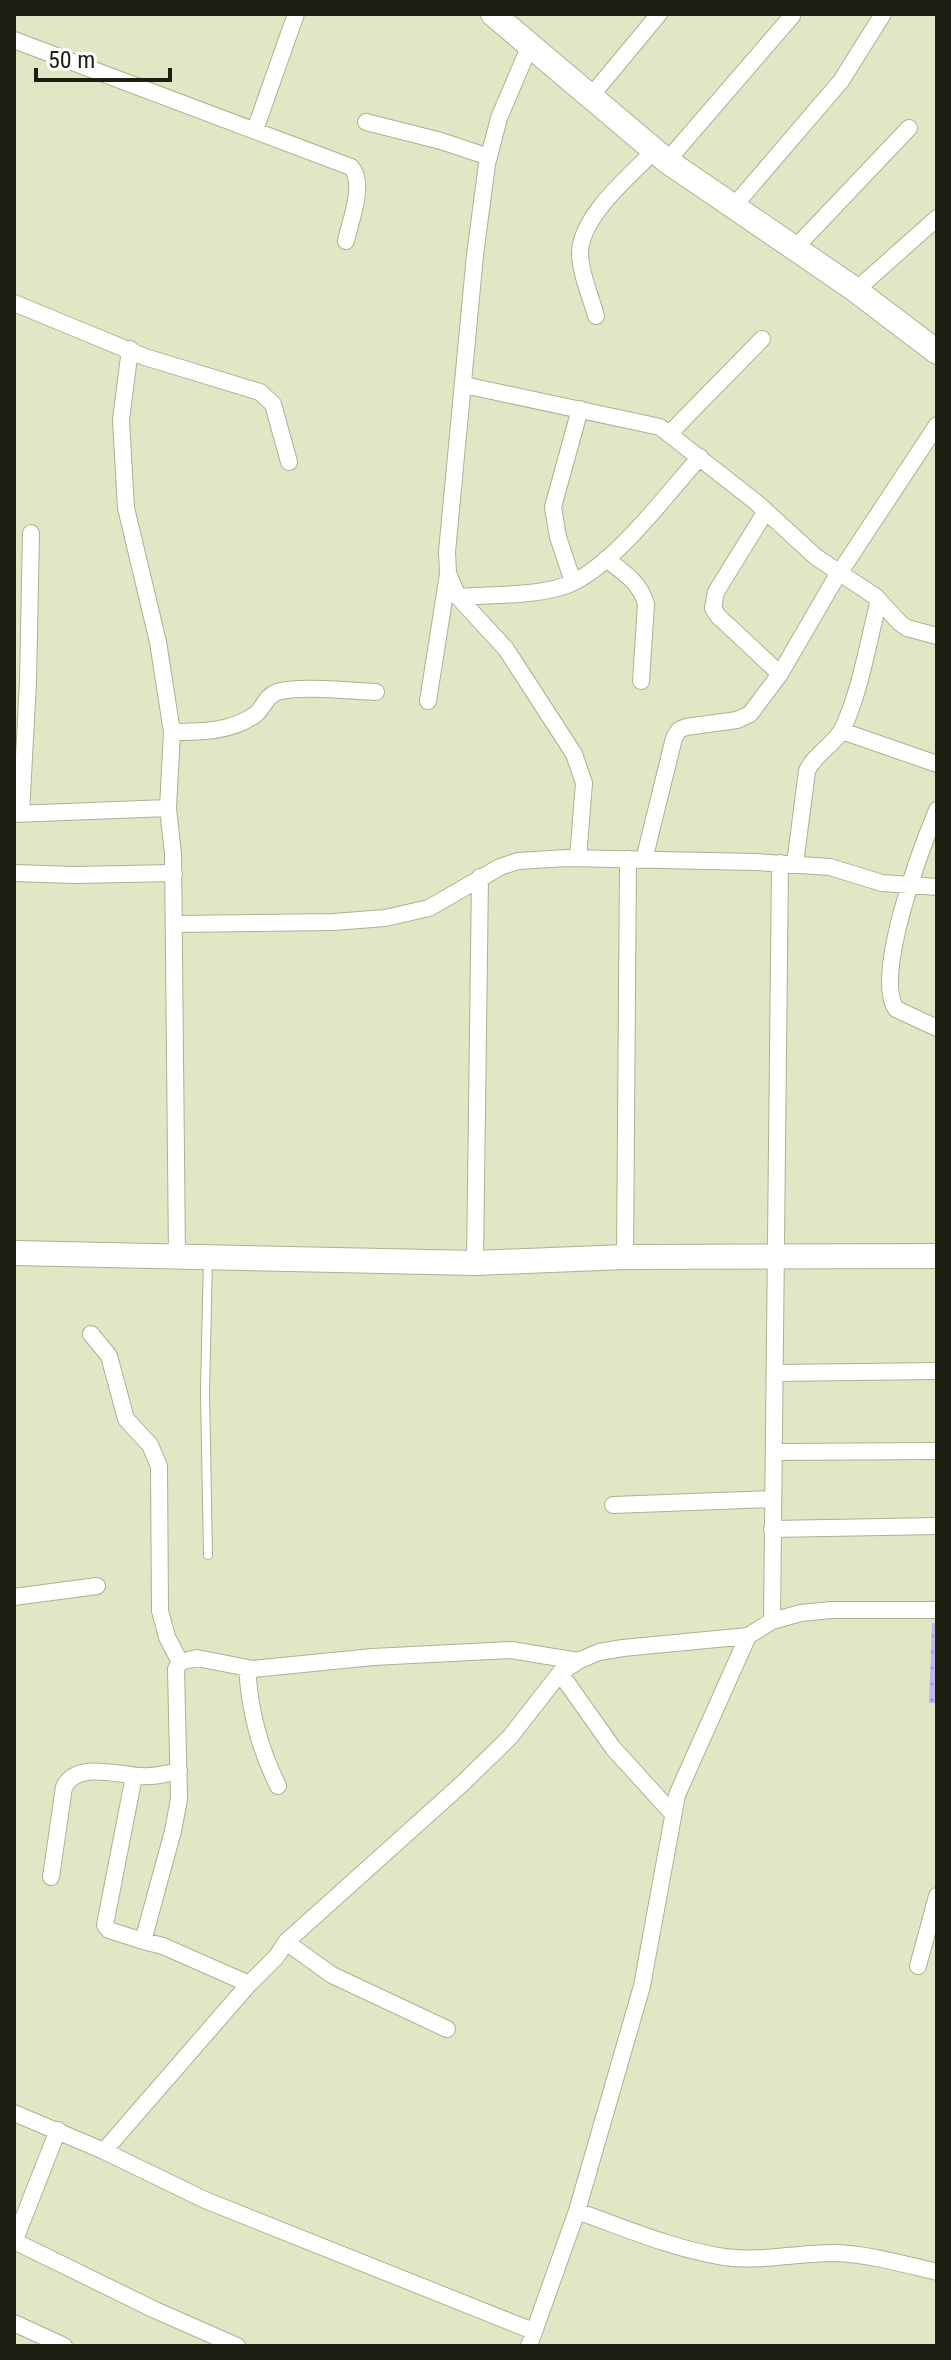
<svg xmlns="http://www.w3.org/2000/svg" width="951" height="2360" viewBox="0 0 951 2360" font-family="'Roboto Condensed',sans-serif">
	<defs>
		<pattern id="green-dots" width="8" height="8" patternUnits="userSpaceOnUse" patternTransform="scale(2)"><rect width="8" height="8" fill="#c2b8f4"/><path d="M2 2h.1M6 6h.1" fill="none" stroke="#a69ed0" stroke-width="1.8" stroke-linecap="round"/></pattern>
	</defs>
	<rect width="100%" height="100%" fill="#e0e7c5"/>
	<!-- green -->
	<path fill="url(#green-dots)" d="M932,1623H937V1703H929Z"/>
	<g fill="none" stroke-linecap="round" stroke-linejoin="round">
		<!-- lane casing -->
		<g stroke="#abb292" stroke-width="10">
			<path id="lane" d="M208,1258L205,1392L208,1555"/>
		</g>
		<!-- street casing -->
		<g stroke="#abb292" stroke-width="18">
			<path id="street" d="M14,40L351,167C366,184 350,221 346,241
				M530,45L499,118L487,164L475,255L447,552L448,573L458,597L506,649L574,754L584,783L578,858
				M591,96L659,14
				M366,122L441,141L489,157
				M255,130L296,14
				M667,161L792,16
				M734,206L841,81L883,14
				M795,248L909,128
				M856,290L937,218
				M14,303L145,357L260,392L273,404L289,462
				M596,316C591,297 581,276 580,255C579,217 630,176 655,150
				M130,349L121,420L126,508L158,642L172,732L168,808L173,854L177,1257
				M464,385L660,427L757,503L816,557L876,597L900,623L907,628L937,636
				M670,433L762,339
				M766,511L716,592L713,608L718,616L780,674
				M606,559C623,572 640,582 646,604L641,681
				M573,582L558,537L553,507L580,409
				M458,597C492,594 544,597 574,582C618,560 666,495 700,457
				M428,701L448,574
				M842,731L937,764
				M172,732C200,732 232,732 256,714C264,707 266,696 277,692C299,685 351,691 376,692
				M937,810C922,846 873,976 896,1009L937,1028
				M21,813L28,682L31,533
				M14,814L168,808
				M644,860L674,738L679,730L686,727L737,720L750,714L780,674L834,581L937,425
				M795,864L807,771C815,753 835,745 843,728C861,689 868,642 879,600
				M14,873L75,875L174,873
				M174,924L334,922L385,918L429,908L500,867L518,861L567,858L756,862L830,867L882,883L937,887
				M625,1257L628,859
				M475,1263L480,877
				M91,1334L109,1356L126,1419L150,1445L159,1466L160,1611L167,1637L180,1662
				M775,1373L937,1371
				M774,1452L937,1451
				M613,1505L773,1499
				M772,1529L937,1526
				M14,1597L97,1586
				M772,1621L780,863
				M247,1668C250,1712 259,1747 278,1786
				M560,1673L613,1748L673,1814
				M134,1776L105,1925L109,1930L143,1941
				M51,1877L64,1787C77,1761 117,1775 140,1776C153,1777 166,1774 179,1771
				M286,1942L332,1975L447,2029
				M918,1966L937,1896
				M249,1984L163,1946L143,1941L173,1831L179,1799L176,1669L180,1662L197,1658L253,1669L373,1657L511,1650L578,1661
				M14,2113L104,2151L249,1984L277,1956L286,1942L463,1783L510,1737L560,1673L578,1661L599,1652L623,1648L748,1636L772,1621L801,1613L832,1610H937
				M104,2151L205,2200L533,2331
				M577,2211C625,2228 673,2249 724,2257C760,2262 797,2253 834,2253C869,2254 903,2264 937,2272
				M14,2241L155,2310L237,2346
				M14,2242L58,2130
				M14,2323L64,2346
				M529,2346L577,2211L642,1986L677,1795L748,1636"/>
		</g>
		<!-- secondary casing -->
		<g stroke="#abb292" stroke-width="26">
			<path id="secondary" d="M493,14L667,161L850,286L937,352
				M14,1253L475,1263L625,1257L937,1256"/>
		</g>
		<!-- lane -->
		<use href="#lane" stroke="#fff" stroke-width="8"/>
		<!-- street -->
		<use href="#street" stroke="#fff" stroke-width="16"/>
		<!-- secondary -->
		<use href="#secondary" stroke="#fff" stroke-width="24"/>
	</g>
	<!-- border -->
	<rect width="951" height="2360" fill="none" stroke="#1c1f12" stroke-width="32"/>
	<!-- scale -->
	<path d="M36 68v12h134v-12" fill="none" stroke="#1c1f12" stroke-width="4"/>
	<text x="48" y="68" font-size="24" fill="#1c1f12" stroke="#ffffff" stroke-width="6" paint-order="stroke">50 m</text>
</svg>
